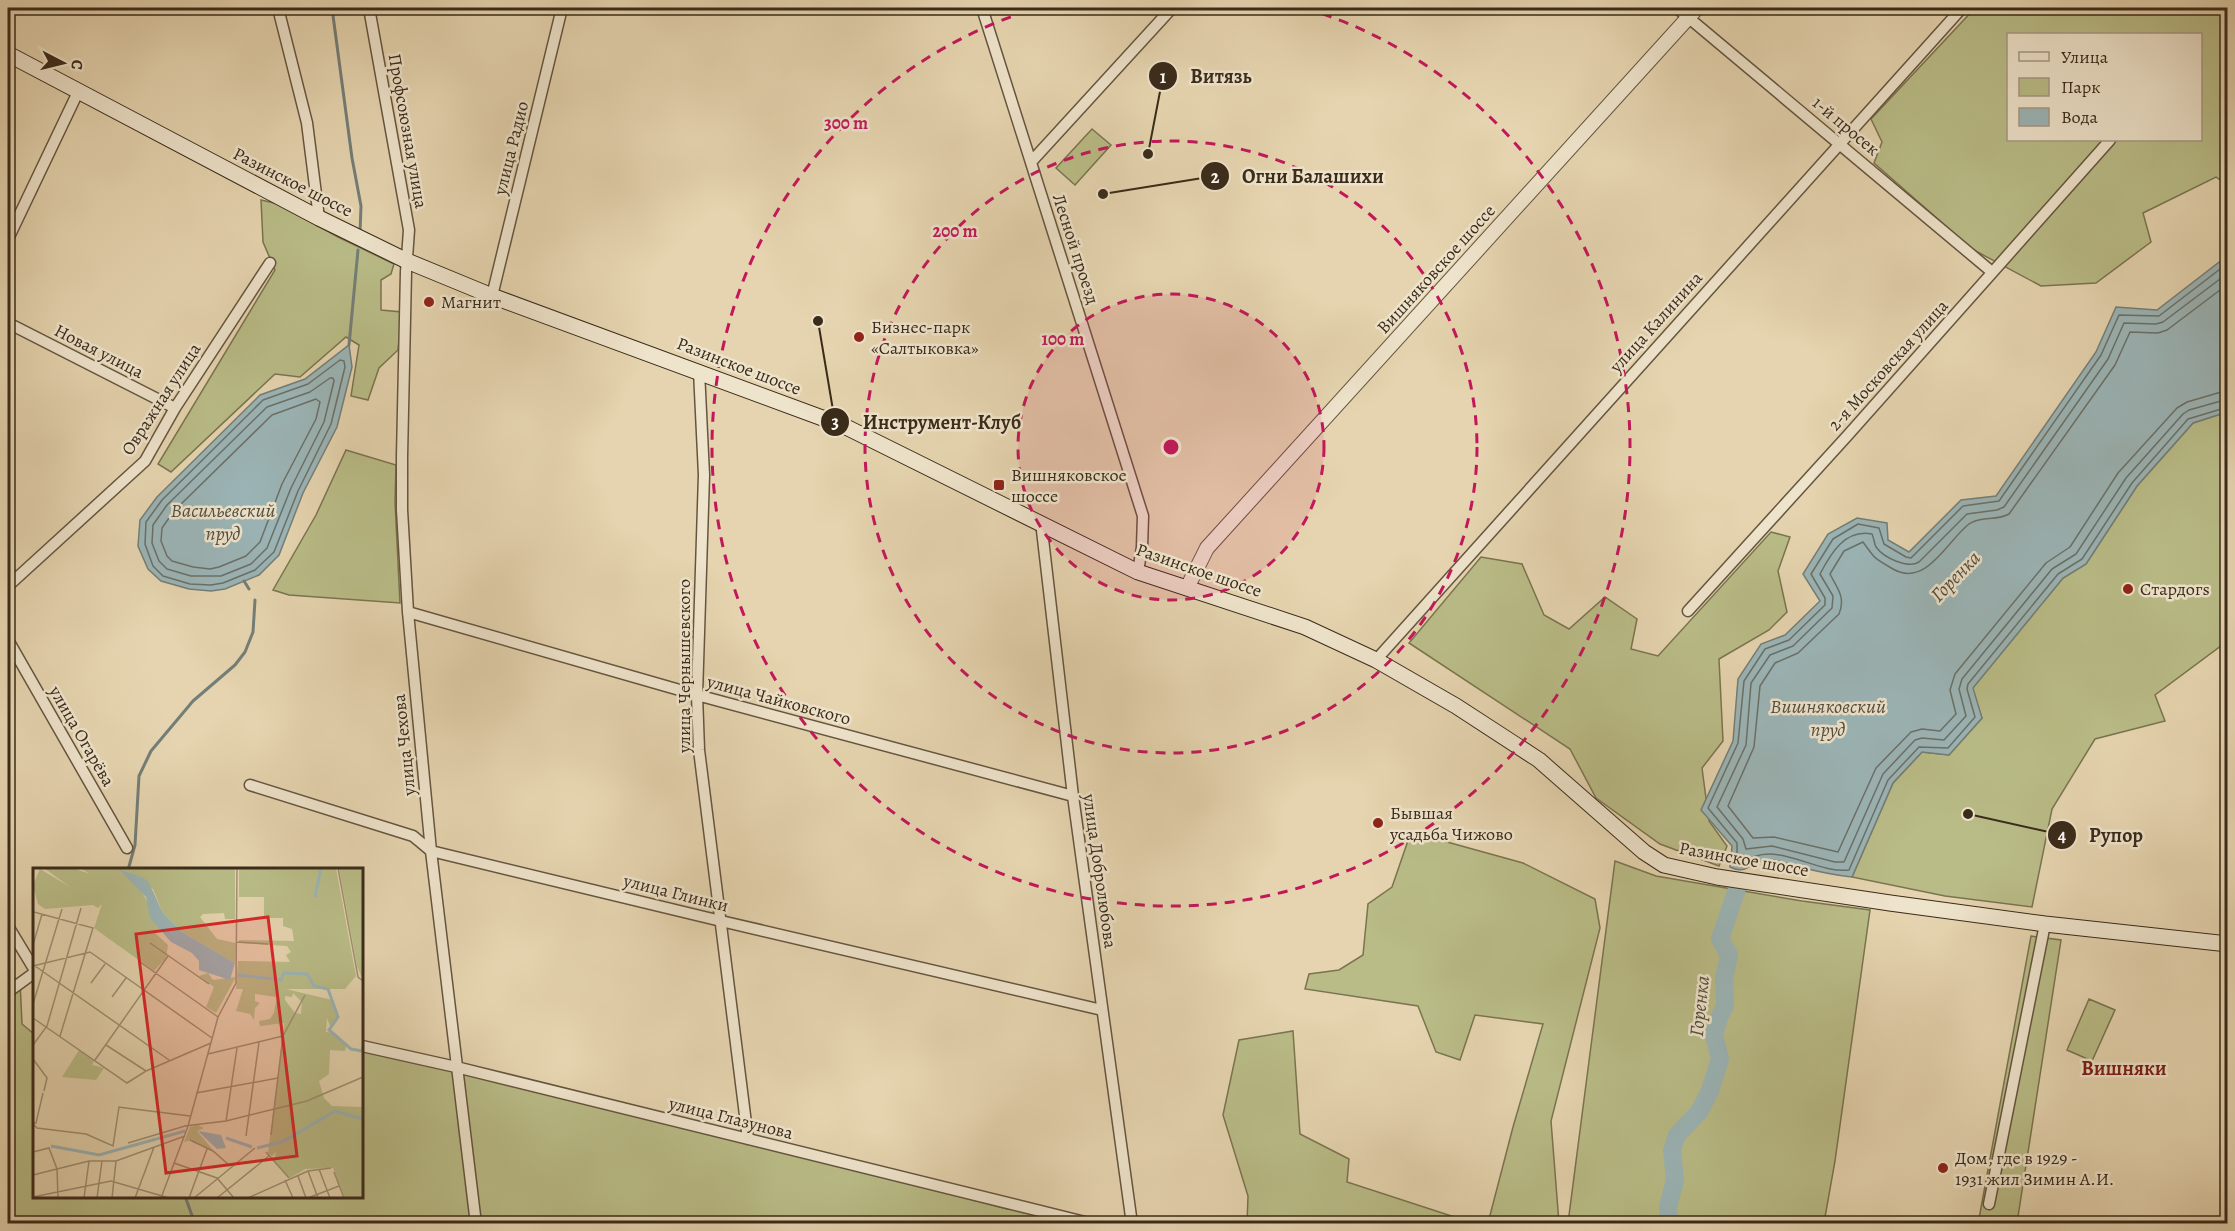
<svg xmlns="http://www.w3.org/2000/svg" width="2235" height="1231" viewBox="0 0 2235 1231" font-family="Alegreya,serif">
	<rect width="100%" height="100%" fill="#e5d4af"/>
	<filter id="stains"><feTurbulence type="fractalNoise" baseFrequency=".00333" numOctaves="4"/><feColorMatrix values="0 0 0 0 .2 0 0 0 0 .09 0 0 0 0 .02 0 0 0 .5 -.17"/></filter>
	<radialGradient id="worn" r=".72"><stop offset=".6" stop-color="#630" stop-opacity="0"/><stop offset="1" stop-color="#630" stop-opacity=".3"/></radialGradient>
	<!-- green -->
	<path fill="#b9bc87" stroke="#7a7450" stroke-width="1.5" fill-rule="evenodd" d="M1975,8H2227V185L2216,177L2143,213L2151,242L2096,283L2041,286L1972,249L1874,163L1882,142L1871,119ZM2008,34H2200V140H2008Z
		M1092,129L1111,145L1075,185L1056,168Z
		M261,200L279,204L338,237L394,264L391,274L381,280V310L402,312L398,350L379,368L368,400L351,396L359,345L346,337L300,377L275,374L171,472L158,464L275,270L263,242Z
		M2227,412V644L2225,643L2155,695L2165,721L2095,739L2052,809L2032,907L1945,896L1852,877L1893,783L1922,752L1949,755L1982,718L1972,688L2063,578L2086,564L2137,486L2193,423Z
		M346,450L396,465L395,502L400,603L289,595L273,590L316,515Z
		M1771,532L1790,537L1778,571L1787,612L1769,630L1719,659L1723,741L1702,768L1709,821L1727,846L1719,866L1660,844L1596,798L1570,749L1409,643L1481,557L1522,564L1544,615L1569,629L1605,597L1637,619L1631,649L1658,656Z
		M1411,832L1523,863L1595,899L1600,928L1551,1121L1559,1223H1488L1513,1127L1543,1024L1475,1015L1460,1060L1436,1052L1418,1006L1305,989L1309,974L1339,970L1363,955L1368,904L1392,887Z
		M1615,861L1656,876L1802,901L1870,910L1835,1161L1824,1223H1568Z
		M2031,936L2061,940L2017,1223L1978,1224Z
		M20,980L22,1024L34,1034V1196H362V1047L748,1139L1007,1209L1089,1219L1102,1223L8,1224V987Z
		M2089,999L2115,1010L2092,1061L2067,1050Z
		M1293,1031L1300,1134L1349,1159L1347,1182L1473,1223H1247L1248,1196L1223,1115L1239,1040Z"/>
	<!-- water -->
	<path fill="#9bb5b7" stroke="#747e78" stroke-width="1.5" d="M2227,256V412L2193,423L2137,486L2086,564L2063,578L1973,688L1982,718L1949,755L1922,752L1893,783L1852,877C1833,875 1815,871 1796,866C1788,864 1777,859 1768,860C1750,860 1748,876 1730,867L1732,846L1701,810L1733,741L1738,679L1761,644L1785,635L1820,601L1803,574L1828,534L1857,518L1887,523L1888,540L1909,552L1961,500L1996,496L2096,352L2116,307L2157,310Z
		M349,345L352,367L337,427L303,493L279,555L259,575L225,589L211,591L189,589L161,581L148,569L138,546L140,520L157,497L260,395L305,379Z"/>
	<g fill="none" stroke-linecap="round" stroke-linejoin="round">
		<!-- shore -->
		<path stroke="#6a7068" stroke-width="1.5" d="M2228,263L2159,316L2119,315L2101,355L1999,501L1963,506L1911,558L1906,557L1884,544L1879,528L1858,524L1833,539L1811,574L1825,598V605L1789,640L1765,649L1744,681L1738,743L1708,808L1737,843V864H1742C1773,837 1814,874 1849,870L1888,780L1919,747L1948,748L1975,717L1967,689L1968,684L2058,574L2082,559L2132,483L2188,419L2228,407
			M2228,273L2163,322L2156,324L2124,323L2108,359L2004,507L1997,510L1967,514L1919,562C1908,569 1884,558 1876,547C1874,543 1874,538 1872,534C1845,529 1831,553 1820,574L1833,596L1832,608L1793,646L1770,655L1751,683L1746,745L1717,807L1743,839L1746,849L1772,846L1835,862H1844L1883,774L1915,740L1922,738L1944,740L1966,716L1959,689L1962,679L2052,569L2076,554L2126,478L2183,414L2189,410L2228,399
			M2228,284L2167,330L2158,333L2130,332L2115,365L2009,514C1997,521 1979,516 1969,524C1947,541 1926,588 1893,569C1874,558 1875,559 1863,542L1844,551L1830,574C1837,588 1846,597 1839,614L1798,653L1775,663L1760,686L1754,747L1728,806L1753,838L1774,837L1838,852L1876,768L1911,732L1922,729L1940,731L1956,714L1950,690L1955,674L2046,563L2070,547L2118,473L2177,408L2187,402L2228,390
			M340,360L344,361L345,367L331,424L298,491L274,552L255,570L223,583L211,585L190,584L163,576L153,566L145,544L146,522L162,500L263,400L308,384Z
			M330,378H333L334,381L324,422L291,488L267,548L251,564L221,576H191L167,569L159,561L152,543L153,525L167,505L267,407L310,392Z
			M316,399L320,402L316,419L282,484L260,542L246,556L219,567L210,569L193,567L172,561L167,556L161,541L162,528L174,511L272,415Z"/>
		<!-- stream -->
		<path stroke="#747e78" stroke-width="3" d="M332,8L352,158L361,206L360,232
			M349,345L358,250
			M244,581L249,589
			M128,870L135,845L139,776L151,751L193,701L235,665L245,652L253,632L255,600
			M185,1196L195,1224"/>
		<!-- river -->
		<path stroke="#9bb5b7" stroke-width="18" d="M1669,1224L1668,1207L1675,1180L1672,1150L1677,1135L1699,1112L1710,1091L1720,1059L1714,1035L1719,1018L1725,1006L1724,979L1729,955L1720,939L1736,892"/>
		<!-- minor casing -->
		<g stroke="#65553f" stroke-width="13">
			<path id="minor" d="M278,8L307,123L319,218
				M369,8L409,230L406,272L402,456V510L408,612L431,851L476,1224
				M982,8L1143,516L1142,547L1138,572
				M1677,8L1992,272
				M1031,162L1172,8
				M8,239L78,92
				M492,296L562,8
				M8,323L175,408
				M699,371L704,475L697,695L699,750L748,1139
				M1041,522L1073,796L1132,1224
				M8,586L145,461L175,408L270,263
				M1688,611L1848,435L2110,140
				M408,612L697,695L1073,796
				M8,640L127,848
				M1376,660L1962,8
				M250,785L413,836L431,851L721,921L1102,1010
				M8,926L34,969
				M8,992L34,973
				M362,1046L456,1067L1093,1224
				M1989,1204L2045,924"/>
		</g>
		<!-- tertiary casing -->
		<g stroke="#65553f" stroke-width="16">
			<path id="tertiary" d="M1187,588L1207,548L1697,8"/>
		</g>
		<!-- secondary casing -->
		<g stroke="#3a2b1a" stroke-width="17">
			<path id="secondary" d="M8,54L319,218L407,261L492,296L844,426L1138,572L1305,627L1376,660L1456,706L1539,760L1644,852L1664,865L1717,877L1890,903L2045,924L2228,944"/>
		</g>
		<!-- minor -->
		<use href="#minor" stroke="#eee3cb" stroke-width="10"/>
		<!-- tertiary -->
		<use href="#tertiary" stroke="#eee3cb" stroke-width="14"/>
		<!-- secondary -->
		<use href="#secondary" stroke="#eee3cb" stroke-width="15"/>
	</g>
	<!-- distance rings -->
	<circle cx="1171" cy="447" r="153" fill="#c2185b" fill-opacity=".12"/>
	<g fill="none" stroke="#c2185b" stroke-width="3" stroke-dasharray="10 8">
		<circle cx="1171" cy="447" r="153"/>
		<circle cx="1171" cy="447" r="306"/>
		<path d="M1305 8A459 459 0 1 1 1037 8"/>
	</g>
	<!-- markers -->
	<g fill="#8f2418" stroke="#eee3cb" stroke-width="2">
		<circle cx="429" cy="302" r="6"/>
		<circle cx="859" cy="337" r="6"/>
		<rect x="993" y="479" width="12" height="12" rx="3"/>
		<circle cx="2128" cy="589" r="6"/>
		<circle cx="1378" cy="823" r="6"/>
		<circle cx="1943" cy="1168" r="6"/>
	</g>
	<g text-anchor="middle" stroke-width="5" stroke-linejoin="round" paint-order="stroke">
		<!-- street labels -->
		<g font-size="18" fill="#3a2b1a" stroke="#eee3cb">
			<text transform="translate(1846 126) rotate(40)" y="6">1-й просек</text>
			<text transform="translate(408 131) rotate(80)" y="6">Профсоюзная улица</text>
			<text transform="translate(511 148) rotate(-76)" y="6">улица Радио</text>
			<text transform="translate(293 182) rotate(27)" y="6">Разинское шоссе</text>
			<text transform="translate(1076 249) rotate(72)" y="6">Лесной проезд</text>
			<text transform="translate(1436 269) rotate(-48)" y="6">Вишняковское шоссе</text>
			<text transform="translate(1656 322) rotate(-48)" y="6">улица Калинина</text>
			<text transform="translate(99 351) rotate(27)" y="6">Новая улица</text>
			<text transform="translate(1888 365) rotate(-48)" y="6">2-я Московская улица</text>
			<text transform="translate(739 366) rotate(21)" y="6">Разинское шоссе</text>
			<text transform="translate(161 399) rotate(-57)" y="6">Овражная улица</text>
			<text transform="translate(1199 570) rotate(19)" y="6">Разинское шоссе</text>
			<text transform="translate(684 666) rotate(-90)" y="6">улица Чернышевского</text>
			<text transform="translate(779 700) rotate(15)" y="6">улица Чайковского</text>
			<text transform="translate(82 736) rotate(60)" y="6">улица Огарёва</text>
			<text transform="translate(404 745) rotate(-96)" y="6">улица Чехова</text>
			<text transform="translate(1744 859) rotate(10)" y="6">Разинское шоссе</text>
			<text transform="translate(1100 871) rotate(82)" y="6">улица Добролюбова</text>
			<text transform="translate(676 893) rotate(14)" y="6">улица Глинки</text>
			<text transform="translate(731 1118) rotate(14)" y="6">улица Глазунова</text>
		</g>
		<!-- poi labels -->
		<g font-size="18" fill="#3a2b1a" stroke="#eee3cb" text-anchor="start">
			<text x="441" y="308">Магнит</text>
			<text x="871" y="333">Бизнес-парк<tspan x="871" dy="21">«Салтыковка»</tspan></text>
			<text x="1011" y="481">Вишняковское<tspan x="1011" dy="21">шоссе</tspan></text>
			<text x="2140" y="595">Стардогs</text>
			<text x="1390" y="819">Бывшая<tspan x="1390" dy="21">усадьба Чижово</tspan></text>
			<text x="1955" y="1164">Дом, где в 1929 -<tspan x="1955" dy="21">1931 жил Зимин А.И.</tspan></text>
		</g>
		<!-- water labels -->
		<g font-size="20" font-style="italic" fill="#524e41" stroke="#eee3cb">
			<text x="223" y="517">Васильевский<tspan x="223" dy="23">пруд</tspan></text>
			<text transform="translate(1955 576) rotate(-46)" y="7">Горенка</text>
			<text x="1828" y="713">Вишняковский<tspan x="1828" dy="23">пруд</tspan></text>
			<text transform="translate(1699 1006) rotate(-84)" y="7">Горенка</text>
		</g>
		<!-- neighbourhood labels -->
		<g font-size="20" font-weight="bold" fill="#7a1f14" stroke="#eee3cb">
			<text x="2124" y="1075">Вишняки</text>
		</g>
	</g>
	<!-- overview -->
	<g transform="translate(33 868)">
		<rect width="330" height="330" fill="#e5d4af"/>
		<path d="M11,0H40L57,6L47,0H202V51H192L191,45L170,46L167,49L184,71L203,75L202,95L149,64L130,45L120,21L90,2L108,22L117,39V50L128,60L122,65L135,77L133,90L121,103L61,60L69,36L65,40L60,37L12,41L5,36L0,17L7,1L37,19ZM206,0H303L323,108L312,121H253L299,132L304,149L297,158L294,150L293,164L302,165L313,178L312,183L297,182L296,206L286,213L291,230L299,238L330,239V330H312L300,300L272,301L257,310L237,290L242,289L243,284L239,288L235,285L251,155L227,158L226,153L237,151L241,145L244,129L222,126V133L227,135L222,140L221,152L217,146L203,143L210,121H203L205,93L257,94L253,87L258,84L254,78L206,75V72L261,73L259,61L250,58V50H231V29H206ZM260,125L269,134L268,146L262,145L252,132V128L259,129ZM306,0H330V113L324,98ZM175,105L180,112L203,109L183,145L173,139L181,119L166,108ZM46,182L61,193L59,197L71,200L63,212L29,209ZM165,257L171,260L164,263L180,282L158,272L151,274L157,259Z" fill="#b9bc87" fill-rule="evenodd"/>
		<path d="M86,1L111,10L116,15L130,45L149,64L202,95L197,112L166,102V93L159,85L138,74L117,50L113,29ZM165,263L188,267L193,280L184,281Z" fill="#9bb5b7"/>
		<path fill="none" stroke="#9bb5b7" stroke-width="3" d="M282,29L288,0M205,107L248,112L251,105L274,106L281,118L295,121L305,149L296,162L318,181L329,183L330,179M193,270L219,279M18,278L66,287L152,263M224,280L249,274L302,243L330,251"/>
		<path fill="none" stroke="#a19073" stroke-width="1.5" d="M305,0L325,109L330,113M1,44L60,60L27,168M204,74L235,76M117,75L176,116M0,77L9,46M107,94L185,149M0,98L57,84L179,170M2,98L136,192M58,115L72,96M79,129L93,110M0,136L29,41M0,150L94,215L113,203L178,175M0,177L14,158L48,40M73,177L113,203M175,186L250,168M0,191L14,210L11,223M62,192L135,88M163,225L245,210M85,239L157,248M193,253L204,180M0,255H3L10,225M0,256L4,260L53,266L80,278L86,239M238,267L250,168L272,127M213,268L226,174M157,272L180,283L197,298M95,275L152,258L193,253L274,233L330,209M0,284L16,280L24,301L25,330M233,284L256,310M141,295L184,310L201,330M286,301L297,330M275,303L285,330M301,304L311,330M0,307L56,293H83L152,268M265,308L273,330M252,312L260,330M0,329L78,313L136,330M51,330L56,293M64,330L69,293M79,330L83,293M102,330L121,279M128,330L155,258L185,149L203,115L204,0M156,330L174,281M161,330L222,280M184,330L236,288M215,330L275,303L298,300M275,330L306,318"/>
		<path fill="#d62828" fill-opacity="0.15" stroke="#d62828" stroke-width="3" d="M235,49L264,288L133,305L103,66Z"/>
		<rect width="330" height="330" fill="none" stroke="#3a2b1a" stroke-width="3"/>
	</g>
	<circle cx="1171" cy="447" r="9" fill="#c2185b" stroke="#eee3cb" stroke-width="3"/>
	<g font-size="18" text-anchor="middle" font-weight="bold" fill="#c2185b" stroke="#eee3cb" stroke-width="5" stroke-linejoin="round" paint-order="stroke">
		<text x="846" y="129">300 m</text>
		<text x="955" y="237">200 m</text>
		<text x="1063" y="345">100 m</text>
	</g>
	<!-- callouts -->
	<path fill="none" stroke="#3a2b1a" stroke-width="2" d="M1148 154L1163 76M1103 194L1215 176M818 321L835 422M1968 814L2062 835"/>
	<g fill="#3a2b1a" stroke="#eee3cb" stroke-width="2">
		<circle cx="1148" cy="154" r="6"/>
		<circle cx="1103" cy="194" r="6"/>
		<circle cx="818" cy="321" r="6"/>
		<circle cx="1968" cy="814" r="6"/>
		<circle cx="1163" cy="76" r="15"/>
		<circle cx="1215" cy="176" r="15"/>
		<circle cx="835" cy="422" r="15"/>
		<circle cx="2062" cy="835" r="15"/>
	</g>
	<g font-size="18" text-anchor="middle" font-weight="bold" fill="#fff">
		<text x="1163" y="83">1</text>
		<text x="1215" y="183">2</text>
		<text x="835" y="428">3</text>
		<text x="2062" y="841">4</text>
	</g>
	<g font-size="20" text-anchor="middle" font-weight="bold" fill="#3a2b1a" stroke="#eee3cb" stroke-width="5" stroke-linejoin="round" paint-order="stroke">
		<text x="1221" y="83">Витязь</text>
		<text x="1313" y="183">Огни Балашихи</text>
		<text x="942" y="429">Инструмент-Клуб</text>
		<text x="2116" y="842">Рупор</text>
	</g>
	<!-- margin -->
	<rect width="2235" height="1231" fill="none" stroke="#e5d4af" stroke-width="30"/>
	<rect x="9" y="9" width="2217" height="1213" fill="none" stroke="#3a2b1a" stroke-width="3"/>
	<rect x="15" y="15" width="2205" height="1201" fill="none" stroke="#3a2b1a" stroke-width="1.5"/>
	<!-- legend -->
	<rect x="2007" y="33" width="195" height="108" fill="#eee3cb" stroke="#a69984" stroke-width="1.5"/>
	<rect x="2019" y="52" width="30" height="9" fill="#eee3cb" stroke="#a69984" stroke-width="1.5"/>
	<text x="2061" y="63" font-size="18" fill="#3a2b1a">Улица</text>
	<rect x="2019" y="78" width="30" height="18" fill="#b9bc87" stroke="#a69984" stroke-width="1.5"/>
	<text x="2061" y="93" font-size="18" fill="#3a2b1a">Парк</text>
	<rect x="2019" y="108" width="30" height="18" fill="#9bb5b7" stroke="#a69984" stroke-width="1.5"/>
	<text x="2061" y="123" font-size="18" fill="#3a2b1a">Вода</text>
	<!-- north arrow -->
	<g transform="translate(63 63) rotate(97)" stroke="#eee3cb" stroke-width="4.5" paint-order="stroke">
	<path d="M0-4.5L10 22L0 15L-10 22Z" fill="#3a2b1a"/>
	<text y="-9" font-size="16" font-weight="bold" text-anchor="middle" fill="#3a2b1a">С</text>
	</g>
	<rect width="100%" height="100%" filter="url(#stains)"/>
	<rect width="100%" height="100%" fill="url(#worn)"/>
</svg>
